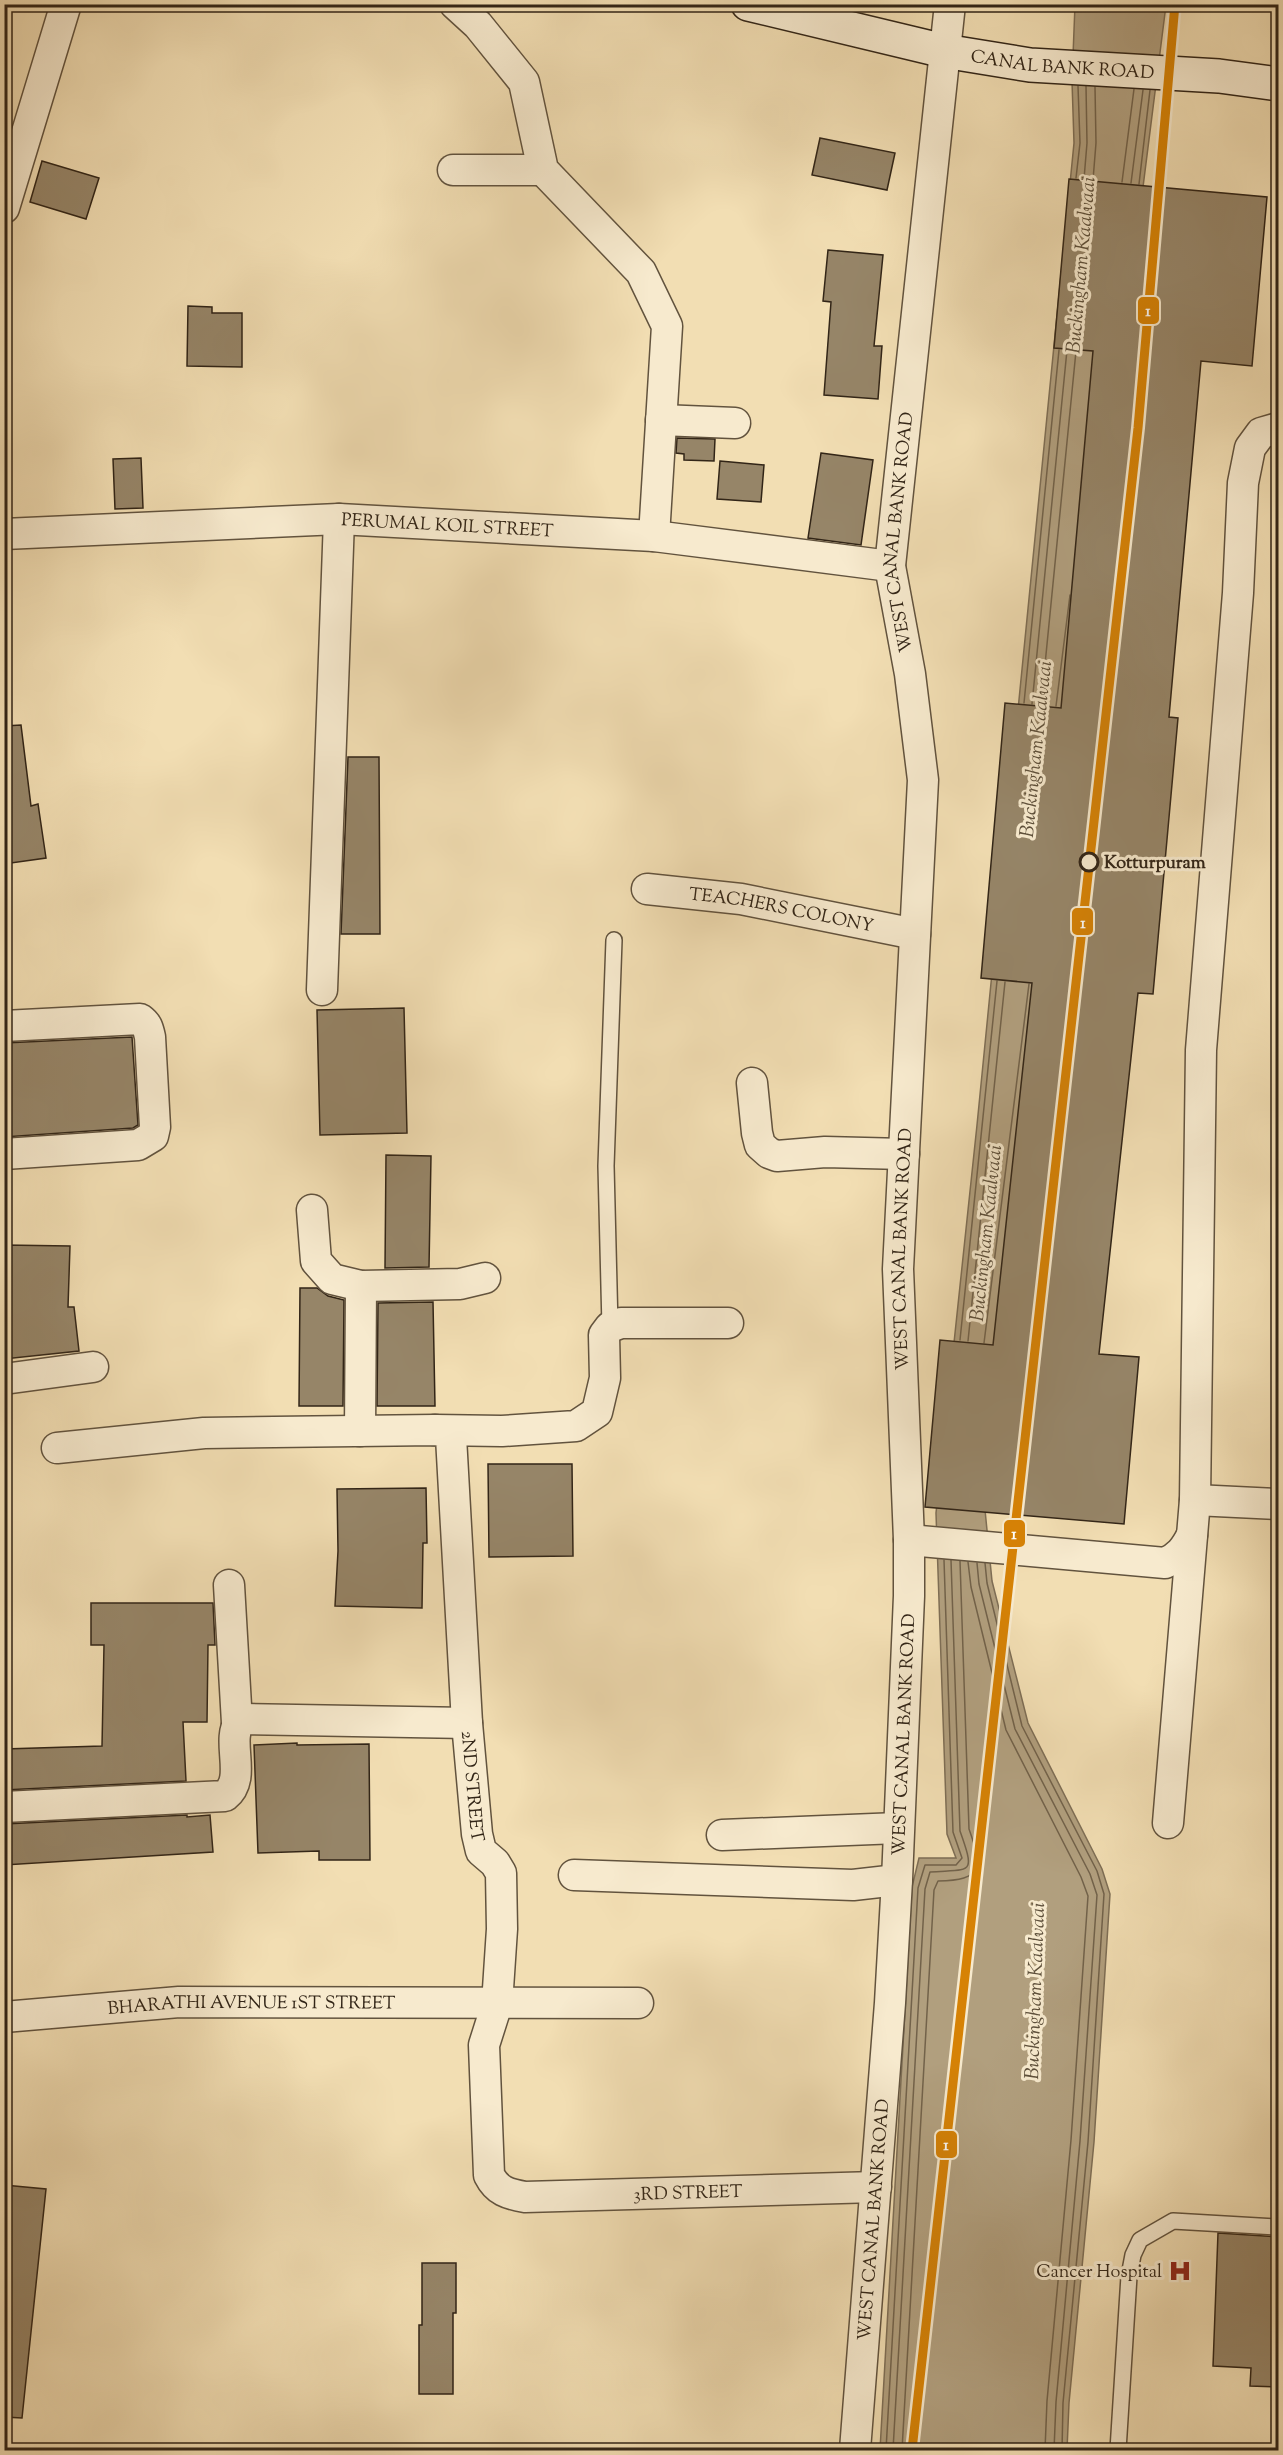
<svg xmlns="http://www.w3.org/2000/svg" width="1283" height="2455" viewBox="0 0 1283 2455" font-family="'Sorts Mill Goudy',serif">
	<rect width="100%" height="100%" fill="#f2deb3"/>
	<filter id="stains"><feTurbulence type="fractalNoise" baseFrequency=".00333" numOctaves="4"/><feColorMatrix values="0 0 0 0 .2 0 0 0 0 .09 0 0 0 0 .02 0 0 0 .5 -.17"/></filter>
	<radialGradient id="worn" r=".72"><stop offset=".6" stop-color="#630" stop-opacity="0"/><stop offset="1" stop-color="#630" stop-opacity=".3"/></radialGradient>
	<!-- water -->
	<path fill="#b19f7e" stroke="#7e6e55" stroke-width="1.5" d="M1075,5H1166L981,1469L992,1581L1028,1723L1102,1869L1110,1894L1094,2142L1069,2403L1067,2450H880L912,1887L919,1858H956L947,1834L936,1513L977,1125L1074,143L1072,81Z"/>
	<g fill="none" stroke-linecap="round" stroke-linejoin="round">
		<!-- shore -->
		<path stroke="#72624a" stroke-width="1.5" d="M1076,178L1080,143L1078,86
			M1084,179L1087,143L1086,86
			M1093,180L1096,143L1095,87
			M1122,182L1134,89
			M1131,183L1143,90
			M1139,184L1150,90
			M1024,703L1059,350
			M1032,704L1067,350
			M1041,705L1076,351
			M1056,706L1070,595
			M960,1340L997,981
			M968,1341L1005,982
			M984,1343L1029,984
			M968,1562L971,1587L1006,1730L1081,1877L1088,1896L1071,2140L1047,2401L1045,2450
			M977,1563L979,1584L1015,1729L1090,1874L1097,1895L1080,2141L1056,2402L1054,2450
			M985,1563L987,1583L1022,1726L1097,1871L1104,1894L1088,2142L1063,2403L1062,2450
			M886,2450L918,1888L925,1865H956L962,1858L953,1832L944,1560
			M893,2450L925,1889L930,1872C971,1869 976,1876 960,1831L951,1560
			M902,2450L934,1890L938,1881C983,1880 983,1868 969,1829L960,1561"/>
	</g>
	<!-- building -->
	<path fill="#968568" stroke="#322517" stroke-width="1.5" d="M820,138L895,153L887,190L812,175Z
		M42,161L99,178L86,219L30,202Z
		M1069,179L1267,197L1252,366L1201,361L1169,717L1178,718L1153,994L1138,993L1099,1354L1139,1357L1124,1524L925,1507L940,1340L993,1345L1032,983L981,978L1005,703L1061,708L1093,351L1054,348Z
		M828,250L883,255L874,346H882L878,399L824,395L831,302L823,301Z
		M188,306L212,307V313H242V367L187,366Z
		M677,438L715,439L714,461L684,460V454L676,453Z
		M821,453L873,460L861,545L808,538Z
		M141,458L143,508L115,509L113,459Z
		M720,461L764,465L761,502L717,499Z
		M21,725L31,806L38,804L46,858L4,864V726Z
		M348,757H379L380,934H341Z
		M404,1008L407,1133L320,1135L317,1010Z
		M132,1037L138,1125L133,1128L4,1137V1043Z
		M386,1155L431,1156L429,1267L385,1268Z
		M4,1245L70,1246L68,1307H74L79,1351L4,1359Z
		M300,1288H317L328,1296L344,1300L343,1406H299Z
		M433,1302L435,1406H377L378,1303Z
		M488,1464H572L573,1556L489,1557Z
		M426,1488L427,1543H423L422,1608L335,1606L338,1551L337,1489Z
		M91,1603H213L215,1645H208L207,1722H183L186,1781L4,1790V1749L102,1746L104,1645H91Z
		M297,1743V1745L369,1744L370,1860H319V1851L258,1853L254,1745Z
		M187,1815V1817L210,1815L213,1852L4,1865V1824Z
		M4,2185L46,2189L22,2418L4,2417Z
		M1218,2233L1278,2237V2387L1250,2386L1251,2368L1213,2366Z
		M422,2263H456V2313H453V2394H419V2325H422Z"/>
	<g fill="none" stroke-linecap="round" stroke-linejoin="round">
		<!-- lane casing -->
		<g stroke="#62533e" stroke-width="18">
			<path id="lane" d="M610,1327L606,1166L614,940
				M1118,2450L1129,2276L1133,2255L1140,2240L1173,2221L1278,2227"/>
		</g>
		<!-- street casing -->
		<g stroke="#62533e" stroke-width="33">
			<g id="street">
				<path d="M455,4L478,25L524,82L543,170L641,272L667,326L654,536"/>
				<path d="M453,170H543"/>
				<path d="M4,208L66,4"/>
				<path d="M661,420L735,423"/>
				<path id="s1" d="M4,534L339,519L654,536L890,566"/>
				<path id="s2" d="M647,889L741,899L915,934"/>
				<path d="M322,990L339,519"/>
				<path d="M4,1026L140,1019C147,1024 148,1028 150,1037L155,1127L153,1136L138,1145L4,1154"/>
				<path d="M752,1083L757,1133L760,1145L769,1153L777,1156L825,1152L904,1154"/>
				<path d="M312,1210L316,1261L332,1279L361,1286L460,1284L485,1278"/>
				<path d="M4,1379L93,1367"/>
				<path d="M435,1430L502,1431L576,1426L597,1412L605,1378L604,1335L610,1327L621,1323H728"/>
				<path d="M360,1431L361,1286"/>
				<path id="s3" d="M57,1448L204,1433L435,1430L446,1432L451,1437L467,1723L477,1834L481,1851L495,1863L501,1873L502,1929L497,2004L484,2045L489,2175C497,2191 508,2194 525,2197L876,2187"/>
				<path d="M1195,1500L1278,1504"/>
				<path d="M909,1540L1165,1563C1179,1557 1185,1549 1192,1535"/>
				<path d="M229,1585L237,1723"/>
				<path d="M4,1807L225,1796C248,1778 225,1742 240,1720L244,1719L467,1723"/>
				<path d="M1168,1823L1195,1500L1201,1050L1238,593L1243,483L1250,448L1261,433L1278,428"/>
				<path d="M722,1835L898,1828"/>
				<path d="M574,1875L853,1885L897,1880"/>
				<path id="s4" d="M4,2017L179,2002L638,2003"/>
				<path id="s5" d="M855,2450L890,2003L897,1880L909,1596V1540L898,1269L923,780L910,674L890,566L950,4"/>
			</g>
		</g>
		<!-- secondary casing -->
		<g stroke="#322517" stroke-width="36">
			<g id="secondary">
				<path id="s6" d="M748,4L944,51L1030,65L1219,76L1278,84"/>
			</g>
		</g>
		<!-- lane -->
		<use href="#lane" stroke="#f7eace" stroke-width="15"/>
		<!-- street -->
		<use href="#street" stroke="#f7eace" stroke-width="30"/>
		<!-- secondary -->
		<use href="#secondary" stroke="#f7eace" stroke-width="33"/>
		<!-- rail-1 casing -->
		<g stroke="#f7eace" stroke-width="14">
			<path id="rail-1" d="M912,2450L1138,428L1175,4"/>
		</g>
		<!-- rail-1 -->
		<use href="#rail-1" stroke="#d68205" stroke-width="9"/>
	</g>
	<!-- icons -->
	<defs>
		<g id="hospital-bare" transform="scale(1.8)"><path d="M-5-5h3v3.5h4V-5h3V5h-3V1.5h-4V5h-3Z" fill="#8f2418" stroke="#f7eace" stroke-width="2.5" paint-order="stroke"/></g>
	</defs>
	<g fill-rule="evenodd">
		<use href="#hospital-bare" x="1180" y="2271"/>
	</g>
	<!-- markers -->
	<circle fill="#f7eace" stroke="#322517" stroke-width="3" cx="1089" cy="862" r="9"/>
	<g text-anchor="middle" stroke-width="6" stroke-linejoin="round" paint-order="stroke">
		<!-- street labels -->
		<g font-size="18" fill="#322517" stroke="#f7eace">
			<text dy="6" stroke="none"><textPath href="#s6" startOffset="321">CANAL BANK ROAD</textPath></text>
			<text dy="6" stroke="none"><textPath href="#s1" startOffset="444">PERUMAL KOIL STREET</textPath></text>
			<text dy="6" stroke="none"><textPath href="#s5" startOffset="1923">WEST CANAL BANK ROAD</textPath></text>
			<text dy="6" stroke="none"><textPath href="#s2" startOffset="136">TEACHERS COLONY</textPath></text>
			<text dy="6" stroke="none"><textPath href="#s5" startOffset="1203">WEST CANAL BANK ROAD</textPath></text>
			<text dy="6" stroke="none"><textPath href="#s5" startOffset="717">WEST CANAL BANK ROAD</textPath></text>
			<text dy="6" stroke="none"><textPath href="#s3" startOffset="747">2ND STREET</textPath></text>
			<text dy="6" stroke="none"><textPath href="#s4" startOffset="248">BHARATHI AVENUE 1ST STREET</textPath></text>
			<text dy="6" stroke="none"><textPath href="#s3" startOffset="1354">3RD STREET</textPath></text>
			<text dy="6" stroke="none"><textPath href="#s5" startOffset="231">WEST CANAL BANK ROAD</textPath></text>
		</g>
		<!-- stop labels -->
		<g font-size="18" font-weight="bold" fill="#322517" stroke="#f7eace" text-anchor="start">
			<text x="1104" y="868">Kotturpuram</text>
		</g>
		<!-- poi labels -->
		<g font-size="18" fill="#322517" stroke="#f7eace" text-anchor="end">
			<text x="1162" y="2277">Cancer Hospital</text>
		</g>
		<!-- water labels -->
		<g font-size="20" font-style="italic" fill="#5e503b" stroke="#f7eace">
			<text transform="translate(1080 265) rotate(-85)" y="7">Buckingham Kaalvaai</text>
			<text transform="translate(1035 749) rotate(-84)" y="7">Buckingham Kaalvaai</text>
			<text transform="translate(985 1233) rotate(-84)" y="7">Buckingham Kaalvaai</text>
			<text transform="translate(1034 1991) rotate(-88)" y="7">Buckingham Kaalvaai</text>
		</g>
	</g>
	<g stroke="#f7eace" stroke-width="2">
		<rect x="1137" y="296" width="23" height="29" rx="6" fill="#d68205"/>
		<rect x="1071" y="907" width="23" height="29" rx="6" fill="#d68205"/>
		<rect x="1003" y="1519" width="23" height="29" rx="6" fill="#d68205"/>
		<rect x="935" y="2130" width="23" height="29" rx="6" fill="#d68205"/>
	</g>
	<g font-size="16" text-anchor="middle" font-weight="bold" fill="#fff">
		<text x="1148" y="316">1</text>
		<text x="1083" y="928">1</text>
		<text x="1014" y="1539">1</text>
		<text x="946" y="2150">1</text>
	</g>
	<!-- margin -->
	<rect width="1283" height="2455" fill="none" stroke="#f2deb3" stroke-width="24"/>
	<rect x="6" y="6" width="1271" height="2443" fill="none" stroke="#322517" stroke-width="3"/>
	<rect x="12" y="12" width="1259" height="2431" fill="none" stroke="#322517" stroke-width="1.5"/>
	<rect width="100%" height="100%" filter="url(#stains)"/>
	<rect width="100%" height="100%" fill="url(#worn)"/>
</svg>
